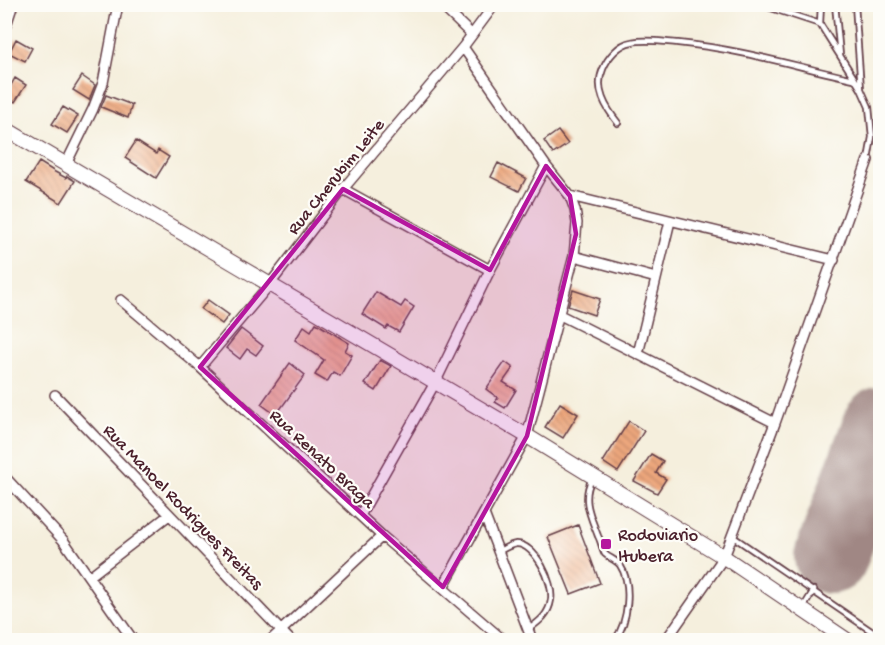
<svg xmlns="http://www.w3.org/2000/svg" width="885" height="645" viewBox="0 0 885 645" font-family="'Gochi Hand',sans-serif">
	<defs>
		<pattern id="building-back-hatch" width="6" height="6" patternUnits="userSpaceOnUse" patternTransform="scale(1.5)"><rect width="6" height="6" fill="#eda77d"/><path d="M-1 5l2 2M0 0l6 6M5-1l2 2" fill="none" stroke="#c28767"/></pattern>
	</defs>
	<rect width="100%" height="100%" fill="#fdfcf7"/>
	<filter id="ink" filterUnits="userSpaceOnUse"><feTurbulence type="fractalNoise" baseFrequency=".0167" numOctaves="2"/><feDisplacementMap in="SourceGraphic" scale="12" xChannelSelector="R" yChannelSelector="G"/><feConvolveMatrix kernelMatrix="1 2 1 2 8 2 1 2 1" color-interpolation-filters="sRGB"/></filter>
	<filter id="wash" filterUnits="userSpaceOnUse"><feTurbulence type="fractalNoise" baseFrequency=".008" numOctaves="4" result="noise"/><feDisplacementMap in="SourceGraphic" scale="24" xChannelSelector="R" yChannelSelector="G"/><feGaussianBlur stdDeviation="1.35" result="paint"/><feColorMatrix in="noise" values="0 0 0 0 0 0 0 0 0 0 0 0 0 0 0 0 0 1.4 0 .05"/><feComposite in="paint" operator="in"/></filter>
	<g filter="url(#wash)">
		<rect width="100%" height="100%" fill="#f5efdd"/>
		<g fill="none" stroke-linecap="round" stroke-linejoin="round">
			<!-- runway -->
			<path stroke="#a08784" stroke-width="74" d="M831,557L880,424"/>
		</g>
		<g id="blocks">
			<!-- building -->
			<path fill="url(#building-back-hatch)" d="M16,39L32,48L25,61L9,53Z
				M82,76L95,85L89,100L73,90Z
				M15,78L26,85L15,102L5,96Z
				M106,95L132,105L128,118L101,107Z
				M63,107L78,116L67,133L52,124Z
				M558,131L568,144L553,154L544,141Z
				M136,141L156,154L158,150L169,157L156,178L125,158Z
				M39,162L55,172L66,178L67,176L75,181L61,203L26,182Z
				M498,163L526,178L519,191L491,177Z
				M573,290L600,299L594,315L568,306Z
				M376,292L401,307L405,301L414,307L399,332L388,326L386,329L362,314Z
				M208,300L229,315L222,324L201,309Z
				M316,323L349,343L345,351L352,355L340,376L333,372L327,382L315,375L324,360L295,340L304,326L311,331Z
				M241,329L263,346L256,355L247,349L240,359L226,348Z
				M380,360L391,366L376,391L365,384Z
				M505,362L513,368L503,382L516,390L505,408L495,402L498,398L486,389Z
				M290,363L305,375L276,415L261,404Z
				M560,403L578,414L563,438L545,427Z
				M629,421L644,431L618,472L603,462Z
				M651,454L663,461L656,473L666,479L657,493L634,481Z
				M578,525L600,583L571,594L548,537Z"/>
		</g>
	</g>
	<g filter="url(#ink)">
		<use href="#blocks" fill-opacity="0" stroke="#643e46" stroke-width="1.5"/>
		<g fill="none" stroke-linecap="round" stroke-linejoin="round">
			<!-- service casing -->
			<g stroke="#643e46" stroke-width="8">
				<path id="service" d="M759,4L820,24
					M821,4L820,24L861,89L869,107L872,137L868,160
					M835,4L840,55
					M855,4L861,89
					M618,123C606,108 594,89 603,69C608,57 619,44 632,42C646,39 664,42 678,43C740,49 794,66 854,79
					M592,479C581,499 591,517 598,536C601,541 602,549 605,554C609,558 616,560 620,565C633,585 628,622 615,640
					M732,536L880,637
					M498,552C503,549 509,545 516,544C535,543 554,583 551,600C549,614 540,621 529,629
					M803,608L814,590"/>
			</g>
			<!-- minor casing -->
			<g stroke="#643e46" stroke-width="12">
				<path id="minor" d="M440,4L472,35
					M4,31L13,4
					M66,164L93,109L103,83L118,4
					M343,189L490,270
					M570,196L834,260
					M574,256L656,278
					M121,300L200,367L382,536L503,640
					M560,315L775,423
					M638,354L670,221
					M200,367L270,284L343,189L463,47L495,4
					M55,395L290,640
					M4,476L63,540L133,640
					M361,514L436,381L490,270L546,166
					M484,514L532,640
					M90,576L169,515
					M443,587L527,436L574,256L577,223L575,210L570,196L546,166L463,47
					M271,640L382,536
					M666,640L724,557L775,423L868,160"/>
			</g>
			<!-- primary casing -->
			<g stroke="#643e46" stroke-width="16">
				<path id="primary" d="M4,128L527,436L724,557L847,640"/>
			</g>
			<!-- service -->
			<use href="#service" stroke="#fff" stroke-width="4.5"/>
			<!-- minor -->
			<use href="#minor" stroke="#fff" stroke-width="9"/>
			<!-- primary -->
			<use href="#primary" stroke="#fff" stroke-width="14"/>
		</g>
	</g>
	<!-- marked area -->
	<path fill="#b5179e" fill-opacity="0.2" stroke="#b5179e" stroke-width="4.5" stroke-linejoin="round" d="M546,166L570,196L576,234L527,436L443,587L200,367L343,189L490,270Z"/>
	<!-- markers -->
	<rect fill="#b5179e" stroke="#fdfcf7" stroke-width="2" x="600" y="538" width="12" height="12" rx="3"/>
	<g text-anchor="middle" stroke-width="4.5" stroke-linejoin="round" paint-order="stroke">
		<!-- street labels -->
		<g font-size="18" fill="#4a1f2b" stroke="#fdfcf7">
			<text transform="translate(335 176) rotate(-51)" y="6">Rua Cherubim Leite</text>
			<text transform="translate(323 458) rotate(43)" y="6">Rua Renato Braga</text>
			<text transform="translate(184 506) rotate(46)" y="6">Rua Manoel Rodrigues Freitas</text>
		</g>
		<!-- poi labels -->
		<g font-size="18" fill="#4a1f2b" stroke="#fdfcf7" text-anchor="start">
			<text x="618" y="540">Rodoviario<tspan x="618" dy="21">Itubera</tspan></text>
		</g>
	</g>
	<!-- margin -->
	<rect width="885" height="645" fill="none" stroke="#fdfcf7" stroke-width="24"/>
</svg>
